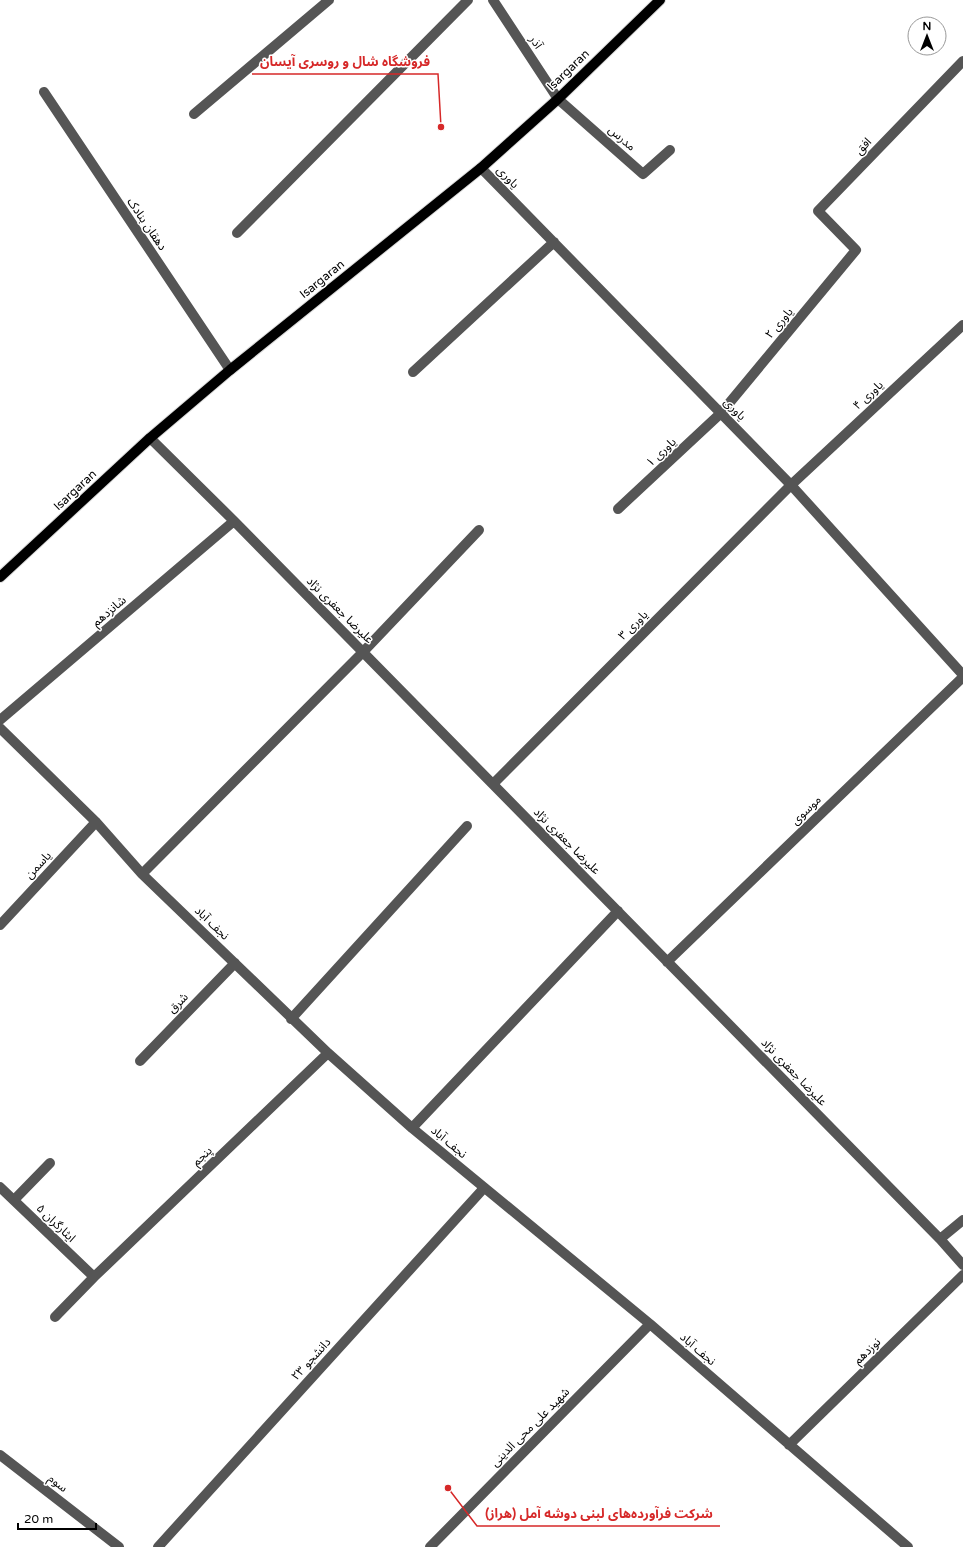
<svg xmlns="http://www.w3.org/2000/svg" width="963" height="1547" viewBox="0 0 963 1547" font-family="'Varela Round','Noto Sans Arabic',sans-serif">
	<rect width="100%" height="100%" fill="#fff"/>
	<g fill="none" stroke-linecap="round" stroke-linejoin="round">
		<!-- major casing -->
		<g stroke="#dbdbdb" stroke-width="12">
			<path id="major" d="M0,577L150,438L230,370L481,168L558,99L660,0"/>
		</g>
		<!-- minor -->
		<path stroke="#555" stroke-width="10" d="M493,0L558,99L643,174L670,150
			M44,92L230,370
			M194,114L329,0
			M481,168L791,485L963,675
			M237,233L468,0
			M413,372L554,242
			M150,438L234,521L940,1239L963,1265
			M618,509L721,413L856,250L818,211L963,61
			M0,720L234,521
			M0,728L96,822L142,874L328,1053L412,1128L650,1324L908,1547
			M493,784L791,485L963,325
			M142,874L363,652L479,530
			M0,925L96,822
			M667,962L963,677
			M291,1019L467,826
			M140,1061L235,963
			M412,1128L618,911
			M0,1187L94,1277
			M14,1200L50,1163
			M940,1239L963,1220
			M55,1317L94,1277L328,1053
			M789,1445L963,1275
			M0,1455L119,1547
			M158,1547L484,1188
			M430,1547L650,1324"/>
		<!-- major -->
		<use href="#major" stroke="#000" stroke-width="10"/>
	</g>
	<g text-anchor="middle" stroke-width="3" stroke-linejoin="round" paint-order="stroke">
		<!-- street labels -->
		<g font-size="12" fill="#000" stroke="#fff">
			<text transform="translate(536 42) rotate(57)" y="4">آذر</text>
			<text transform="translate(568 70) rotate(-44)" y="4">Isargaran</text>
			<text transform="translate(622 138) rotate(41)" y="4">مدرس</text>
			<text transform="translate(863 146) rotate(-46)" y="4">افق</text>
			<text transform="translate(508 177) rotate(46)" y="4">یاوری</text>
			<text transform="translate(147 224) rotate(56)" y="4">دهقان بنادک</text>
			<text transform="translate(322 279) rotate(-39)" y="4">Isargaran</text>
			<text transform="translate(779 323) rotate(-50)" y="4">یاوری ۲</text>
			<text transform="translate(868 395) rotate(-43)" y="4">یاوری ۴</text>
			<text transform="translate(735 409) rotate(46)" y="4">یاوری</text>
			<text transform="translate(661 452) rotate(-43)" y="4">یاوری ۱</text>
			<text transform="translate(75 490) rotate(-43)" y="4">Isargaran</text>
			<text transform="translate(340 610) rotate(45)" y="4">علیرضا جعفری نژاد</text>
			<text transform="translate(109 611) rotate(-40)" y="4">شانزدهم</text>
			<text transform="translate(633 625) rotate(-45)" y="4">یاوری ۳</text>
			<text transform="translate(806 810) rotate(-44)" y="4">موسوی</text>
			<text transform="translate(567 841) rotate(45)" y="4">علیرضا جعفری نژاد</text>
			<text transform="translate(38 865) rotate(-47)" y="4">یاسمن</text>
			<text transform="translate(212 923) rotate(44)" y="4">نجف آباد</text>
			<text transform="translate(178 1003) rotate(-46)" y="4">شرق</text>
			<text transform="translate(794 1072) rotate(46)" y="4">علیرضا جعفری نژاد</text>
			<text transform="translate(449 1142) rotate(40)" y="4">نجف آباد</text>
			<text transform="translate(202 1156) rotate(-44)" y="4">پنجم</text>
			<text transform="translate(56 1223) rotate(44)" y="4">ایثارگران ۵</text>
			<text transform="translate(698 1349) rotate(41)" y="4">نجف آباد</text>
			<text transform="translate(867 1351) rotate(-44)" y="4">نوزدهم</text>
			<text transform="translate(311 1359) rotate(-48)" y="4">دانشجو ۲۳</text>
			<text transform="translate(530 1427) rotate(-45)" y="4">شهید علی محی الدینی</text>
			<text transform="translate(58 1483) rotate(38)" y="4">سوم</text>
		</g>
	</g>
	<!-- callouts -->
	<path fill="none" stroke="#d62828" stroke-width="1.5" d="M441 127L438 74H252M448 1488L477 1526H720"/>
	<g fill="#d62828" stroke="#fff" stroke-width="1.5">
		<circle cx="441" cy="127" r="4"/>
		<circle cx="448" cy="1488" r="4"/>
	</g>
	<g font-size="13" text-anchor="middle" font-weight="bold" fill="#d62828" stroke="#fff" stroke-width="3" stroke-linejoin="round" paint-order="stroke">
		<text x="345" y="66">فروشگاه شال و روسری آیسان</text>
		<text x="599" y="1518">شرکت فرآورده‌های لبنی دوشه آمل (هراز)</text>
	</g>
	<!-- north arrow -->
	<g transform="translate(927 36)"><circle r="19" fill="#ffffff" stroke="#999999"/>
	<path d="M0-3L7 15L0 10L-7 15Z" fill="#000000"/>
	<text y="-6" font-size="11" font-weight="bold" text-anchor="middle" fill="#000000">N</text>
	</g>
	<!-- scale -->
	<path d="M18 1523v6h78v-6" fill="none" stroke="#000000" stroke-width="2"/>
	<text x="24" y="1523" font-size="12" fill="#000000" stroke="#ffffff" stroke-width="3" paint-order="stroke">20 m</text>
</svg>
